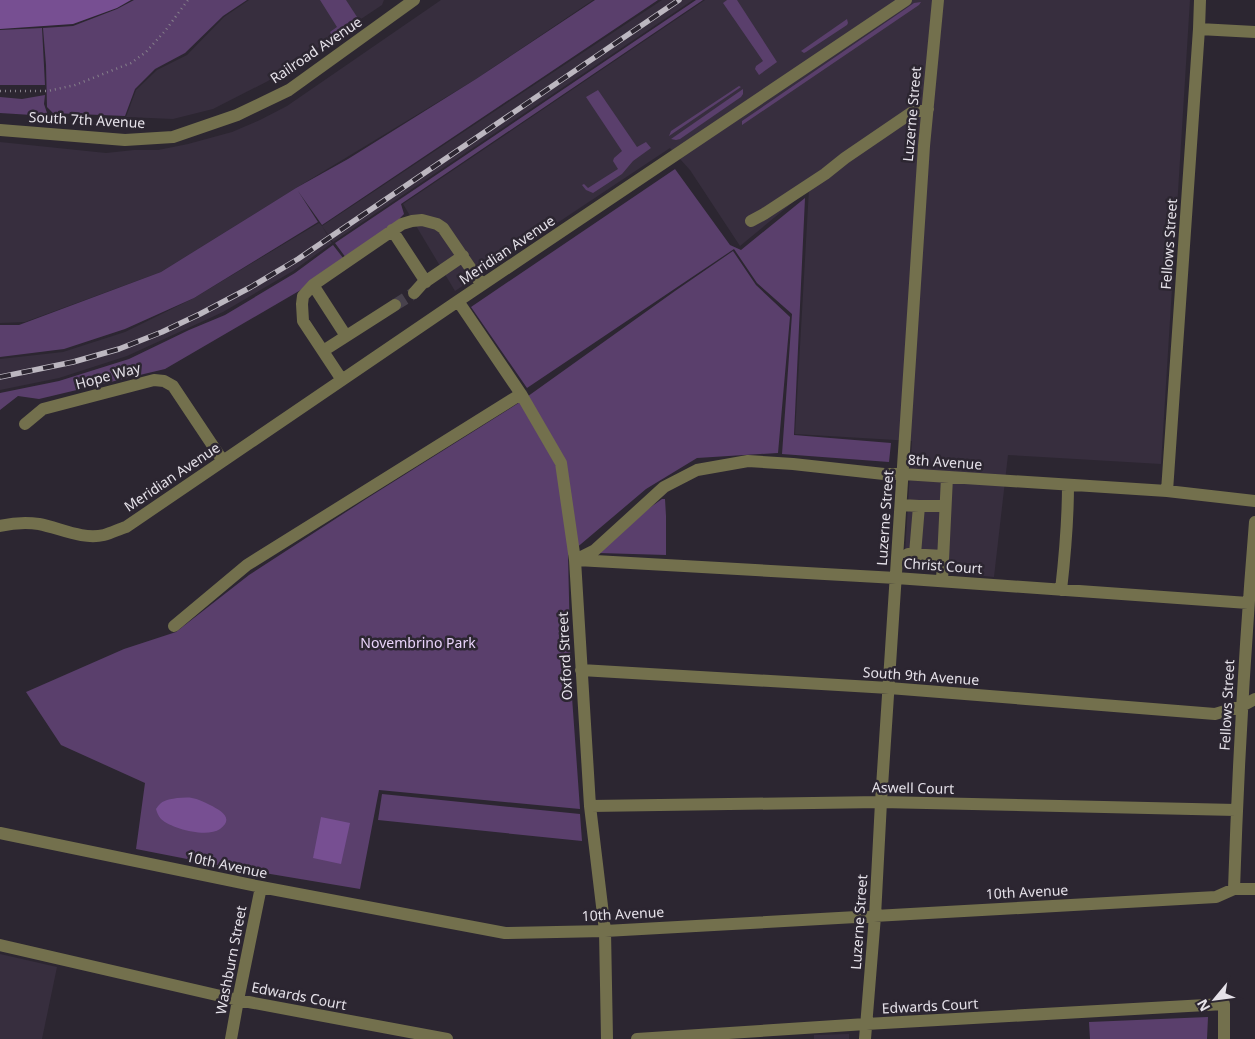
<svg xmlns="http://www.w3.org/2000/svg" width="1255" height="1039" viewBox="0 0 1255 1039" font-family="'Noto Sans',sans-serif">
	<rect width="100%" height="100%" fill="#2c2631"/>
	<!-- built -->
	<path fill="#372e3e" d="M249,0H384L382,5L268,81L213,109L173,119L126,117L136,90L157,70L187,55L224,17Z
		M441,0H593L476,79L296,188L161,272L25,322L0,323V142L106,153L134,150H158L188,144L232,132L260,120L287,106Z
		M662,0H693L333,242L322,226L332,243L293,271L223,312L127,356L59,378L0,390V359L63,352L125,332L194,298L319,223L322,226Z
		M705,0H1190L1161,464L1008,455L994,577L904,568L912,441L795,434L809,189L740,246L690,170L670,148L455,291L403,204Z
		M0,954L57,967L42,1039H0Z
		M849,1034V1039H814V1035Z"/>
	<!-- green -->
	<path fill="#5a3f6c" d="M134,0H247L223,16L185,53L155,69L135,89L125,116L53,113L47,107L46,65L43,28L73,26L117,9Z
		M320,0H346L359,20L333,38L330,32L337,27Z
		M595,0H658L322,225L298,191L318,222L194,298L125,329L64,349L0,357V325H19L161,272L296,188L348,159L476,79Z
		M696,0H703L401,204L404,214L372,247L349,262L335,243Z
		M727,0H737L777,62L759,75L755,69L756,66L763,61L723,3Z
		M921,2L919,5L742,125V121L914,3Z
		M847,19L848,23L847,25L806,52L804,53L801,51Z
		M42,28L45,85H0V30Z
		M739,86L741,87L669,136L671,131Z
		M743,89V94L741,97L680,139L676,140L671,139Z
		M598,90L637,147L646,142L651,148L633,161L622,174L593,193L586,190L582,185L584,184L588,188L618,169L613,161L614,158L622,151L586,97Z
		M45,95L44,104L48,116L0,113V97L22,99Z
		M675,169L730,245L741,250L805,198L794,435L891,443L889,462L782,454L792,314L757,283L734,249L527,388L471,307Z
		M333,245L347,263L165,369L39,399L18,396L0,410V393L59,381L129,359L189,330L225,315L295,273Z
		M733,251L756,285L790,317L778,453L697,458L646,489L568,555L571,683L580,809L379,790L360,889L228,867L136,849L145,783L61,745L26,692L124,649L176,632L249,575L366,499L517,404L675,291Z
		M662,499H665L666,516V555L599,553L648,509Z
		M382,794L580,814L582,841L378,820Z
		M1208,1017L1207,1039H1090L1089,1022Z"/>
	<!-- water -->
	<path fill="#774f92" d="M0,0H131L117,8L73,24L0,29Z
		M177,798C182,798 187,797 192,798C198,799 204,802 210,805C220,810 235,818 220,829C207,838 172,829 161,819C158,816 157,812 156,809C162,800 166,800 177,798Z
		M321,817L350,823L341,864L313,858Z"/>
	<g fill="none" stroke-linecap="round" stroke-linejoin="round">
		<!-- minor-tunnel -->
		<path stroke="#48424d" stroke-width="12" stroke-dasharray="12 6" stroke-linecap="butt" d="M395,305L414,293"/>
		<!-- path -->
		<path stroke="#86818b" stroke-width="2.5" stroke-dasharray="1 4" stroke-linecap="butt" d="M0,91H48L75,85L131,63L146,52L165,31L188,0"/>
		<!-- minor -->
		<path stroke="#73704d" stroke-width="12" d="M1199,29L1255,32
			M0,130L125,140L173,137L237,115L289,90L414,0
			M751,221L764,214L825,174L845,158L911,113L928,109
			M392,230L426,282
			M313,285L346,336
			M414,293L422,284L463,256
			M458,301L521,394L561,463L575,560L590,806L605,931L607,1039
			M323,351L395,305
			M342,380L303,321L302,304L303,296L313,285L402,224L412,221L422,220L437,224L443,228L482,285
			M25,424L43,409L154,380L164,381L173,386L223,461
			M1167,491L1199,29L1200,0
			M901,505L919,506L915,554
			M919,506H945
			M0,526C13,523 25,522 39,524C60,528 82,540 104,535C112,533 119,529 126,527L458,301L906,0
			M908,554L943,556
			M575,560L595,550L664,487L697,470L748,461L793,464L884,474H903L1167,491L1255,501
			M577,560L896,578L1248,603
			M942,581L947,477
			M1061,590C1065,555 1068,520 1068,485
			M174,626L247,565L521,394
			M581,670L889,688L1215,714L1242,706L1255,699
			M590,806L881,802L1236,810
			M0,833L261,887L505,933L605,931L1216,897L1234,889H1255
			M1234,889C1238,767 1245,644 1255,522
			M0,945L238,1000L447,1039
			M231,1039L238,1000L261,887
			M637,1039L866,1024L1224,1004V1039
			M865,1039L875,916L881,802L924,146L938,0"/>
		<!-- rail casing -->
		<g stroke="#bcb7c0" stroke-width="5.5">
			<path id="rail" d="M0,377L73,362L119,349L162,332L200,314L251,287L298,259L679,0"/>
		</g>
		<!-- rail -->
		<use href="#rail" stroke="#2c2631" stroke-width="4" stroke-dasharray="11" stroke-linecap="butt"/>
	</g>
	<g text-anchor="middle" stroke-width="5" stroke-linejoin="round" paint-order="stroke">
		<!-- street labels -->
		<g font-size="14" fill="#e5e1e9" stroke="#2c2631">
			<text transform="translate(316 50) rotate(-34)" y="5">Railroad Avenue</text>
			<text transform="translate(912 114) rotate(-85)" y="5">Luzerne Street</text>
			<text transform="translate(87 120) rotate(3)" y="5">South 7th Avenue</text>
			<text transform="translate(1169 244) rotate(-86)" y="5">Fellows Street</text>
			<text transform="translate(507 250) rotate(-34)" y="5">Meridian Avenue</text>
			<text transform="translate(108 376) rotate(-15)" y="5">Hope Way</text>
			<text transform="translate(945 462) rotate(4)" y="5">8th Avenue</text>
			<text transform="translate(172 477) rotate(-34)" y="5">Meridian Avenue</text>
			<text transform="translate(885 518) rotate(-86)" y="5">Luzerne Street</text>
			<text transform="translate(943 566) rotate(4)" y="5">Christ Court</text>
			<text transform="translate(565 656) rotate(-93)" y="5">Oxford Street</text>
			<text transform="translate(921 676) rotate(4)" y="5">South 9th Avenue</text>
			<text transform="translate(1227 705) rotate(-87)" y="5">Fellows Street</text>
			<text transform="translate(913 788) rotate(1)" y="5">Aswell Court</text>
			<text transform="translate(227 865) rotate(12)" y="5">10th Avenue</text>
			<text transform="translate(1027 892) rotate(-3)" y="5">10th Avenue</text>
			<text transform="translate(623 914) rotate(-3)" y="5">10th Avenue</text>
			<text transform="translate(859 922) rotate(-86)" y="5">Luzerne Street</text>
			<text transform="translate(231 960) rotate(-79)" y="5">Washburn Street</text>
			<text transform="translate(299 996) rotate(11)" y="5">Edwards Court</text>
			<text transform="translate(930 1006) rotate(-3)" y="5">Edwards Court</text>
		</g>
		<!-- park labels -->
		<g font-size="14" fill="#ead4fb" stroke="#2c2631">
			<text x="418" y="648">Novembrino Park</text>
		</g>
	</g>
	<!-- north arrow -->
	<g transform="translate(1215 999) rotate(241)" stroke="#2c2631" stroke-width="4" paint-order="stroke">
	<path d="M0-4L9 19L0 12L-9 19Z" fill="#e5e1e9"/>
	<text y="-8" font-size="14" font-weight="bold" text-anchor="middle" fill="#e5e1e9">N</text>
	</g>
</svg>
